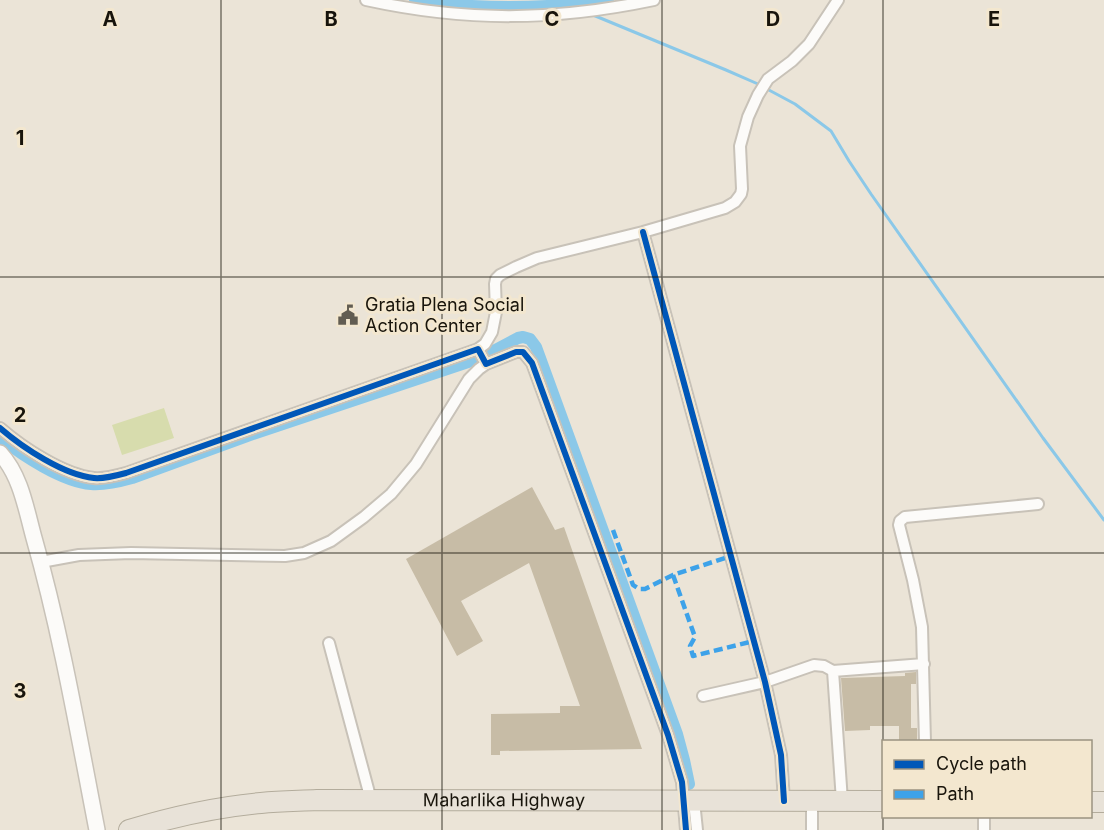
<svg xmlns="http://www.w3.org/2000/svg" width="1104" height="830" viewBox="0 0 1104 830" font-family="Inter,sans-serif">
	<rect width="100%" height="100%" fill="#ebe4d7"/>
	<!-- green -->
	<path fill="#d7dcad" d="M164,408L174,438L122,455L112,425Z"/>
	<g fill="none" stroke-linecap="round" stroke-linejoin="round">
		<!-- stream -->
		<path stroke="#8bc8e8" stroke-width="3" d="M593,15L726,70L758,84
			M767,89L795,104L831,131L849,161L871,194L1043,438L1104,520"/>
		<!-- canal -->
		<path stroke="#8bc8e8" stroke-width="12" d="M415,0C480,10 544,9 608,0
			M486,355L518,338L523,337L530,339L536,347L677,734L684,760L689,784
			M0,437C21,455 63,482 91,484C105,485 118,482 132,478L247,436L477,359"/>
	</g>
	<!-- building -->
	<path fill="#c7bca6" d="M532,487L555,530L564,527L642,749L500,751V755H491V714L560,713V706H580L529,563L461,601L483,641L457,656L406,559Z
		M916,672V684H911V728H917V741H899V726H870V730L845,731L841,678L905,676V673Z"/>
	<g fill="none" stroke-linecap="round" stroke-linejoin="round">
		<!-- street casing -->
		<g stroke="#c8c2b8" stroke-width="14">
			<path id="street" d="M366,0C467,22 553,21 654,0
				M643,232L765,682L781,755L784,801
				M478,349L485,344L492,332L496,312L495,284L496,279L500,275L516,267L537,258L643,232L725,208L735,202L741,194L742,189L740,146L748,117L758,95L768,79L792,61L809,44L838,0
				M0,428C23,448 64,475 94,478C104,479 115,476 126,473L478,349L486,364L516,352H523L532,363L668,735L682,782L686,830
				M41,562L79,555L131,553L285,556L304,553L331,541L364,517L391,494L416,464L469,379L479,369L486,364
				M329,643L371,800
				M833,671L842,801
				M703,696L765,682L814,665L824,666L833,671L924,664
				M925,742L922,627L913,580L899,525L900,521L905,517L1038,504
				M694,801L697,830
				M812,801V830
				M984,816V830"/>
		</g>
		<!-- secondary casing -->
		<g stroke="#c8c2b8" stroke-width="18">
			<path id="secondary" d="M0,453C21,476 26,509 34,538C61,633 78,732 97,830"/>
		</g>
		<!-- highway casing -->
		<g stroke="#b3ac9c" stroke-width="22">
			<g id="highway">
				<path d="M1090,802H1104"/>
				<path id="s1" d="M129,830C172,817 216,807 261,803C280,801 298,801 317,800L884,801"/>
			</g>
		</g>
		<!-- street -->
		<use href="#street" stroke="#fcfbf9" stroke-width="10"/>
		<!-- secondary -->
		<use href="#secondary" stroke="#fcfbf9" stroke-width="15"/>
		<!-- highway -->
		<use href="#highway" stroke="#e8e2d8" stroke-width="20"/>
		<!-- quiet -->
		<path stroke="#3da2e9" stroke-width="4.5" stroke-dasharray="9 4.5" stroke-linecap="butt" d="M613,530L633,585L639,589H645L673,575L731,556
			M673,575L695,637L690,646L693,656L754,641"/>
		<!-- cycleway casing -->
		<g stroke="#f3e7cf" stroke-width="10">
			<path id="cycleway" d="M643,232L765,682L781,755L784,801
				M0,428C23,448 64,475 94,478C104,479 115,476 126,473L478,349L486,364L516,352H523L532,363L668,735L682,782L686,830"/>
		</g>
		<!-- cycleway -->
		<use href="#cycleway" stroke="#0057b8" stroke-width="6"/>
	</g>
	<!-- grid -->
	<path fill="none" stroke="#18140b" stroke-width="1.5" stroke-opacity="0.55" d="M221,0V830M442,0V830M662,0V830M883,0V830M0,277H1104M0,553H1104"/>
	<!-- icons -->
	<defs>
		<g id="civic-bare" transform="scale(1.62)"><path d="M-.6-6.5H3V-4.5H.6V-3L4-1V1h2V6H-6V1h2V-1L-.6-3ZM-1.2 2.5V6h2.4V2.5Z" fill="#625d52" stroke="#f3e7cf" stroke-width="2.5" paint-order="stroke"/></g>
	</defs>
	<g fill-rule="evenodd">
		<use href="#civic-bare" x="348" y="315"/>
	</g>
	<g text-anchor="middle" stroke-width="6" stroke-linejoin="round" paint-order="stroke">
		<!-- poi labels -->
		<g font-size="18" fill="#18140b" stroke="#f3e7cf" text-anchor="start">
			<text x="365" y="311">Gratia Plena Social<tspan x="365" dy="21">Action Center</tspan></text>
		</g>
		<!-- street labels -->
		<g font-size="18" fill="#18140b" stroke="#f3e7cf">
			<text dy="6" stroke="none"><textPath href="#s1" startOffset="378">Maharlika Highway</textPath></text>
		</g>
	</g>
	<g font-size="20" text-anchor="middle" font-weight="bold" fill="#18140b" stroke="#f3e7cf" stroke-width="6" stroke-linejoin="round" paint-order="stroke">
		<text x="110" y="26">A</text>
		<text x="331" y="26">B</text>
		<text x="552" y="26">C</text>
		<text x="773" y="26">D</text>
		<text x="994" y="26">E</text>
		<text x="20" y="145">1</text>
		<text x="20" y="422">2</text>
		<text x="20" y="698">3</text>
	</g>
	<!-- legend -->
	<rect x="882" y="740" width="210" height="78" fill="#f3e7cf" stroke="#9b9381" stroke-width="1.5"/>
	<rect x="894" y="760" width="30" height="9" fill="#0057b8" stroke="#9b9381" stroke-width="1.5"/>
	<text x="936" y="770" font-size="18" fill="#18140b">Cycle path</text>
	<rect x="894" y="790" width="30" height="9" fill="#3da2e9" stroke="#9b9381" stroke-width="1.5"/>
	<text x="936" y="800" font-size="18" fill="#18140b">Path</text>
</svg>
